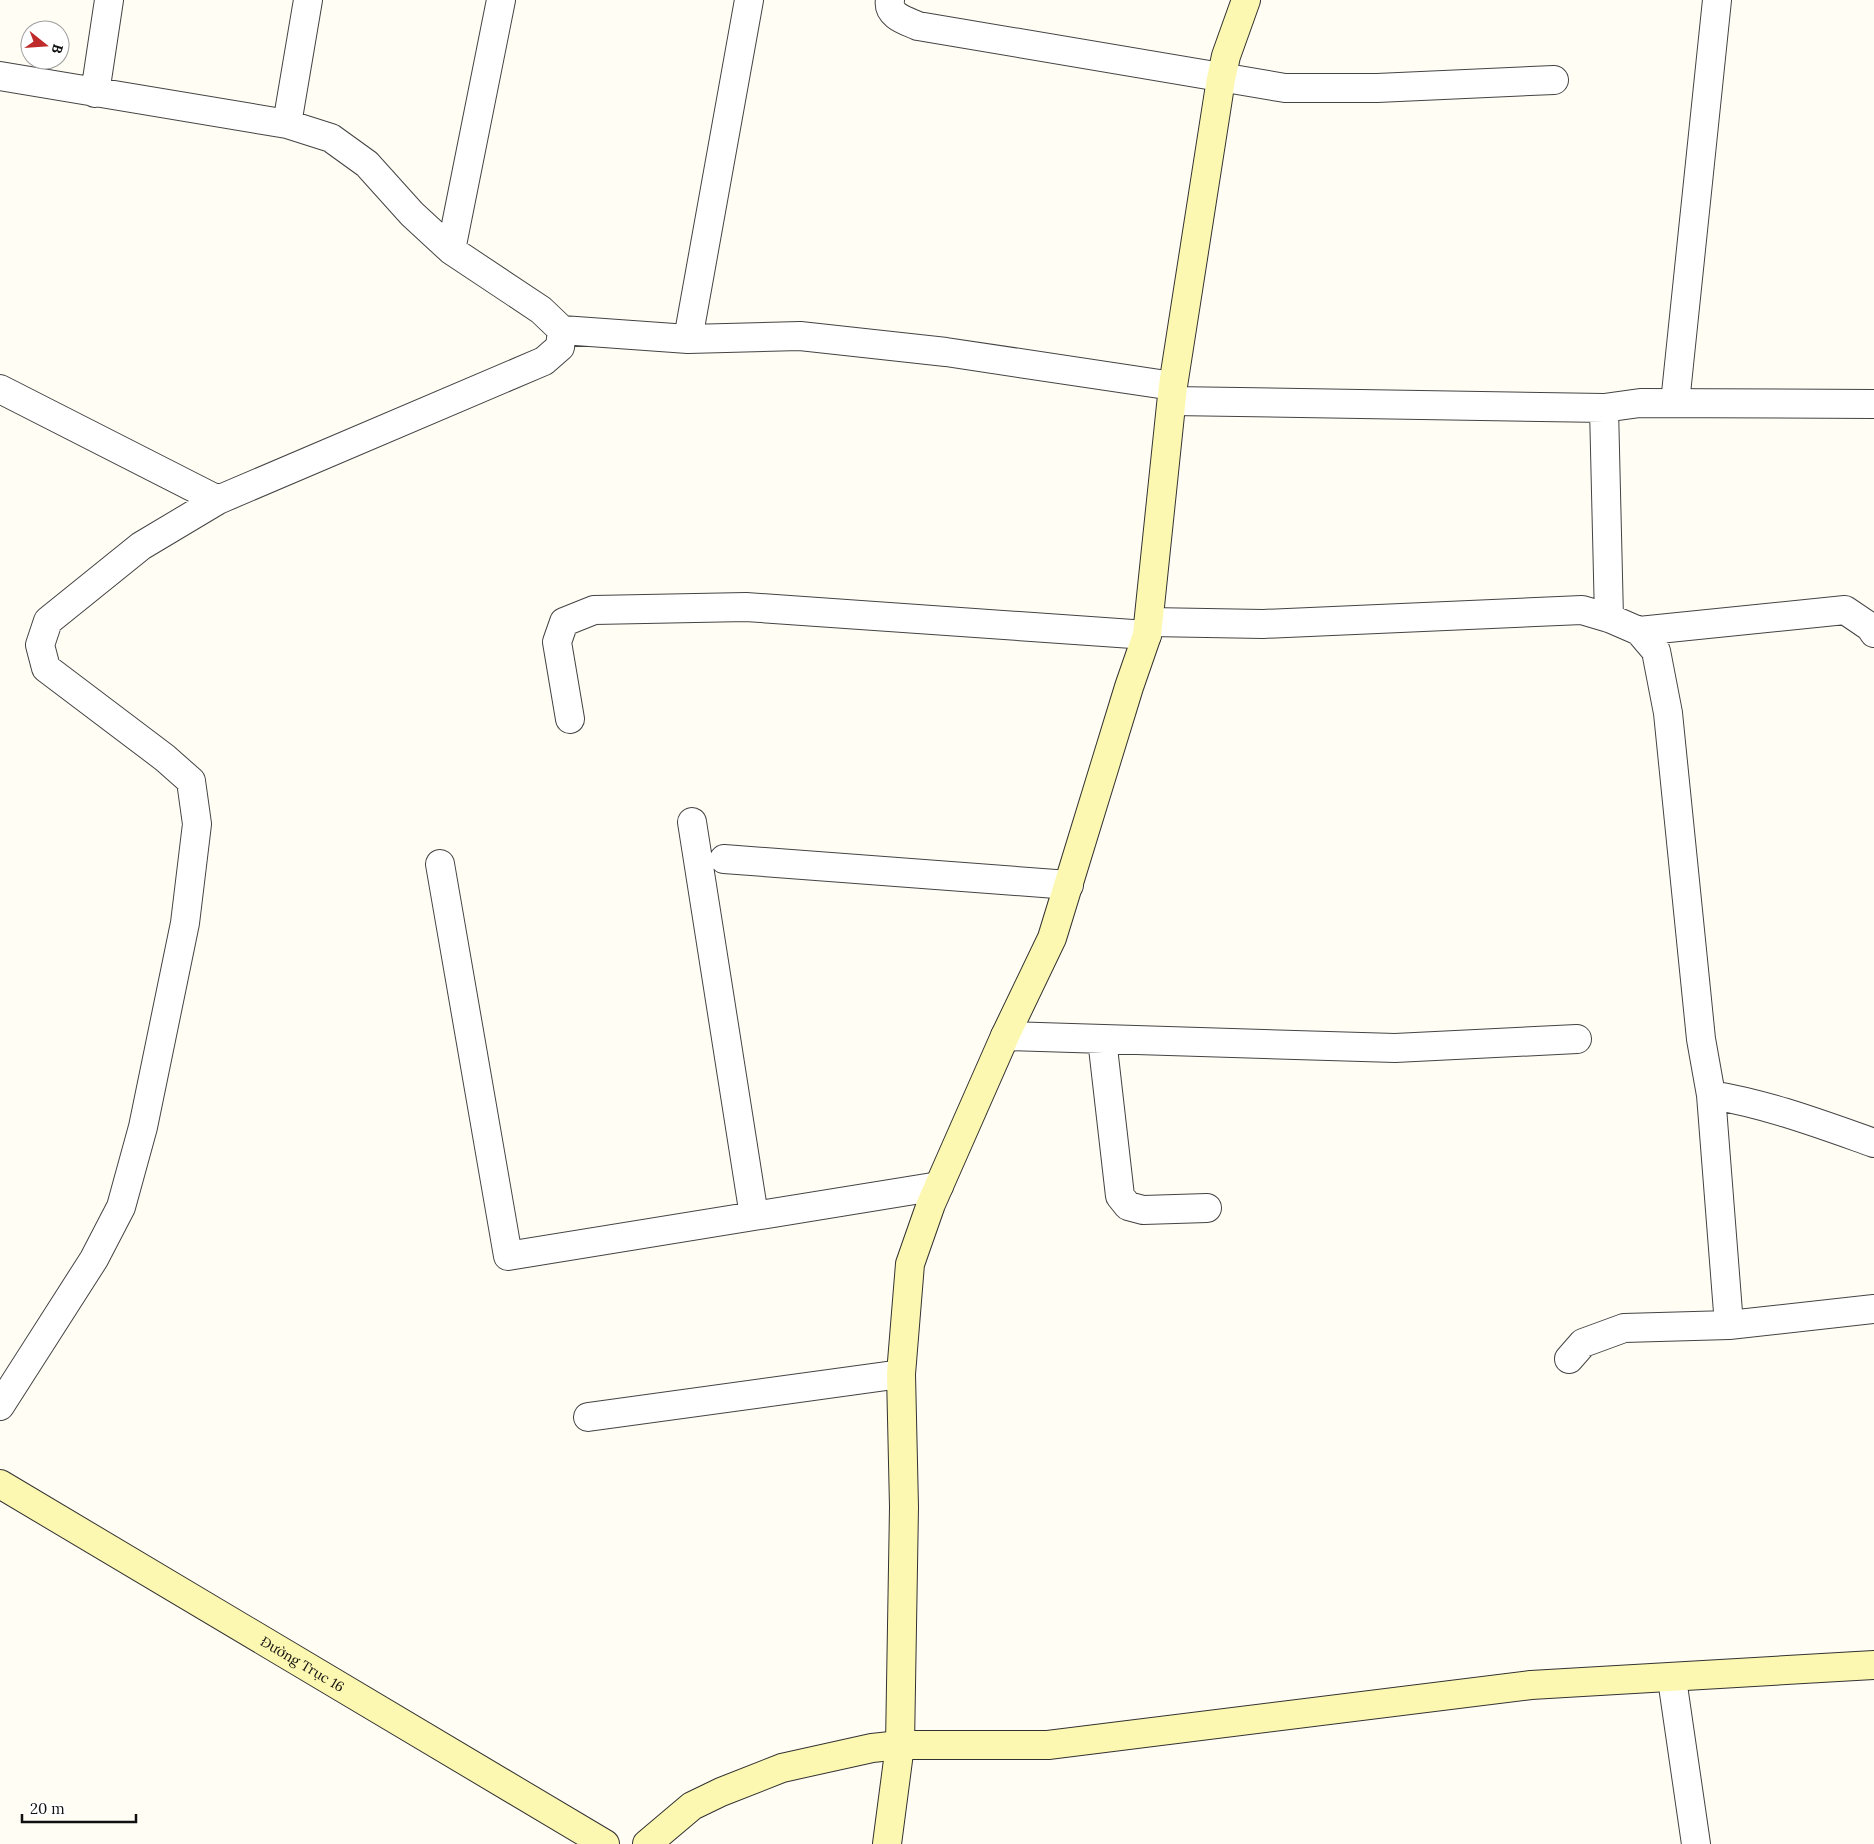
<svg xmlns="http://www.w3.org/2000/svg" width="1874" height="1844" viewBox="0 0 1874 1844" font-family="Lora,serif">
	<rect width="100%" height="100%" fill="#fffdf4"/>
	<g fill="none" stroke-linecap="round" stroke-linejoin="round">
		<!-- street casing -->
		<g stroke="#434343" stroke-width="30">
			<path id="street" d="M890,0C887,16 907,21 918,26L1285,88H1377L1554,80
				M0,76L287,124L331,138L367,164L412,214L451,250L541,310L562,330L560,347L544,361L218,500L141,546L48,621L40,645L46,668L165,758L191,781L197,824L185,923L143,1127L121,1207L94,1259L0,1406
				M95,93L109,0
				M287,124L308,0
				M451,250L501,0
				M562,330L688,339L800,336L946,352L1173,386
				M688,339L749,0
				M0,389L218,500
				M1172,401L1604,408L1640,403L1874,404
				M1675,403L1717,0
				M1604,408L1609,618
				M1150,622L1263,624L1582,610L1609,618L1639,631L1656,651L1668,713L1701,1039L1711,1095L1729,1325L1874,1309
				M1639,631L1845,610L1870,627L1874,633
				M570,719L557,642L564,622L594,610L746,607L1147,635
				M692,822L754,1216
				M724,859L1069,885
				M440,864L508,1256L939,1186
				M1005,1036L1395,1048L1577,1039
				M1102,1039L1120,1196L1128,1206L1143,1210L1207,1208
				M1711,1095C1767,1104 1820,1124 1874,1143
				M1569,1359L1583,1343L1624,1328L1729,1325
				M588,1417L901,1374
				M1672,1679L1696,1844"/>
		</g>
		<!-- secondary casing -->
		<g stroke="#323232" stroke-width="30">
			<g id="secondary">
				<path id="s1" d="M0,1484L605,1844"/>
				<path d="M647,1844L692,1806L721,1792L782,1768L872,1748L900,1745H1048L1531,1685L1874,1665"/>
				<path d="M887,1844L900,1745L904,1507L901,1374L910,1264L931,1204L1005,1036L1052,938L1129,687L1147,635L1173,386L1221,79L1226,56L1246,0"/>
			</g>
		</g>
		<!-- street -->
		<use href="#street" stroke="#fff" stroke-width="28"/>
		<!-- secondary -->
		<use href="#secondary" stroke="#fdf8b1" stroke-width="28"/>
	</g>
	<g text-anchor="middle" stroke-width="5" stroke-linejoin="round" paint-order="stroke">
		<!-- street labels -->
		<g font-size="14" fill="#101010" stroke="#fff">
			<text dy="5" stroke="none"><textPath href="#s1" startOffset="352">Đường Trục 16</textPath></text>
		</g>
	</g>
	<!-- north arrow -->
	<g transform="translate(45 45) rotate(107)"><circle r="24" fill="#ffffff" stroke="#9f9f9f"/>
	<path d="M0-4L9 19L0 12L-9 19Z" fill="#bf2a2a"/>
	<text y="-8" font-size="14" font-weight="bold" text-anchor="middle" fill="#101010">B</text>
	</g>
	<!-- scale -->
	<path d="M22 1814v8h114v-8" fill="none" stroke="#101010" stroke-width="2.5"/>
	<text x="30" y="1814" font-size="15" fill="#101010" stroke="#ffffff" stroke-width="4" paint-order="stroke">20 m</text>
</svg>
